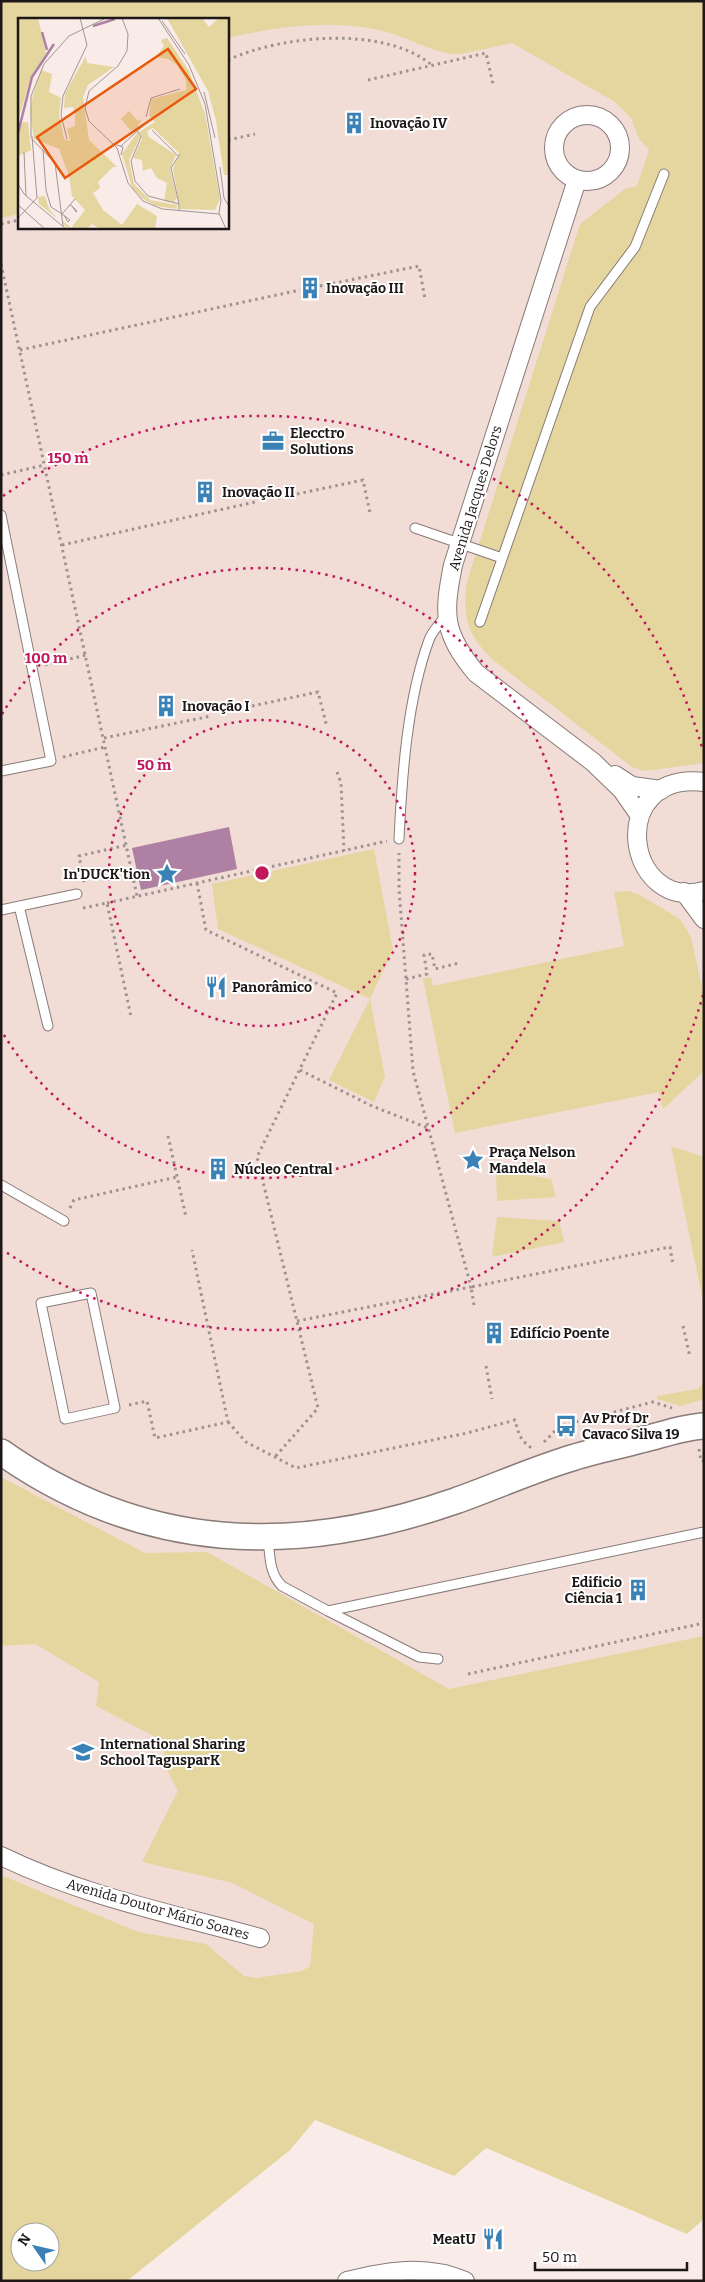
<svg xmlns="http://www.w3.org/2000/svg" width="705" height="2282" viewBox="0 0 705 2282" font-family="Bitter,serif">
	<rect width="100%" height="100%" fill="#f9ebe7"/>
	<!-- built -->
	<path fill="#f2dcd6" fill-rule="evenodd" d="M1,1H704V2187L308,2107L91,2281H1ZM19,19H228V228H19ZM20,2232H50V2262H20Z"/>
	<!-- green -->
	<path fill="#e4d69e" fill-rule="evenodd" d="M1,1H704V763L644,771L632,767L492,659C468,635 463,619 466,585L580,224L625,189L637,186L649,150L639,139L631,118L615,102L512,43C498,45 463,56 452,54C431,51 410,39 390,33C338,18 279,26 228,38V19H19V214L1,218Z
		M374,849L393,950L370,999L385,1077L374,1102L329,1080L370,999L218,929L212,884Z
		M628,891L638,894L680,919L691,937L704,996V1071L663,1109L659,1092L455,1133L423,979L431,977L433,986L624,946L614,892Z
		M671,1146L704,1157V1306Z
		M496,1170L551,1179L556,1197L497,1201Z
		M497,1217L559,1221L564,1242L492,1257Z
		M704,1383V1399L681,1406L657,1399V1396L697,1389Z
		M1,1477L145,1553L207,1552L449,1689L704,1636V2219L687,2234L486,2148L454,2176L315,2120L290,2150L127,2281H1V1875L138,1932L206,1944L244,1976L257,1978L302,1971L310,1966L314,1924L233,1883L142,1862L178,1791L163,1762L165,1742L96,1706L99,1682L35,1644L1,1646ZM20,2232H50V2262H20Z"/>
	<!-- water -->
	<path fill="#ae80a4" d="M229,827L237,869L141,890L132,848Z"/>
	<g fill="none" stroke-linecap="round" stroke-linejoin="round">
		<!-- lane casing -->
		<g stroke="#887b78" stroke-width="11">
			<path id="lane" d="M1,515L51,761L1,771
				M415,528L502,558
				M480,622L590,307L635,247L664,174
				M399,839C402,776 407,700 429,640C432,631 441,623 446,615
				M19,906L48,1026
				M1,910L77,894
				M1,1185L64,1221
				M91,1293L115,1408L65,1419L41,1303Z
				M268,1538C270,1556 269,1573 282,1586L328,1611L704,1532
				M328,1611L419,1657L438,1659"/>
		</g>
		<!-- street casing -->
		<g stroke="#887b78" stroke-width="20">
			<path id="street" d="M554 148a33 33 0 1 1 66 0a33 33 0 1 1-66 0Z
				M577,180L453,565C443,615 443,633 476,673L593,762L622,790L640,816
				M615,775L632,786L661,790
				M704,782C605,771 625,912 704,891
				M684,892L704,919
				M1,1856C83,1896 173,1914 260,1938
				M347,2281C386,2271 426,2264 465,2281"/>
		</g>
		<!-- secondary casing -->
		<g stroke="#887b78" stroke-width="28">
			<path id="secondary" d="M1,1452C143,1552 294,1557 455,1501C495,1487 534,1469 575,1457C597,1450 619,1446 641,1440C662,1435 683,1427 704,1426"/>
		</g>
		<!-- path -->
		<path stroke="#9d9290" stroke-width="3" stroke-dasharray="2.5 4" stroke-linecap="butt" d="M228,60C282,35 385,25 433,66
			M368,80L486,53L493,84
			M228,140L255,134
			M1,224L19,220
			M1,264L137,896
			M320,286L419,266L425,299
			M20,350L300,290
			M1,475L45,465
			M278,498L363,480L370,513
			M62,545L255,502
			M45,665L86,655
			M233,710L318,692L327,727
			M104,738L211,716
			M63,757L105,747
			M337,772L341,783L344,851
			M84,882L79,856L127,845
			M197,883L206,930L337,993L257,1157L318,1408L275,1457
			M107,903L387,841
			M83,908L107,903L131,1017
			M406,979L427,974L424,955L432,954L435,969L459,963
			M300,1070L372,1106L428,1128
			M168,1136L186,1217
			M70,1208L74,1200L177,1177
			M474,1305L471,1287L670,1247L673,1265
			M297,1321L471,1287L413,1071L399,889V853
			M683,1326L690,1357
			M486,1366L492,1399
			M129,1405L147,1401L155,1438L228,1422L192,1250
			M228,1422L246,1442L296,1468L467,1433L515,1420C518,1432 520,1441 532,1448
			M544,1442L560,1426L653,1402L672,1408
			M699,1449L701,1461H704
			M468,1674L704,1623"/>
		<!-- lane -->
		<use href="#lane" stroke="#fff" stroke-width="9"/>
		<!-- street -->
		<use href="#street" stroke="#fff" stroke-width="18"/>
		<!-- secondary -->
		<use href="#secondary" stroke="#fff" stroke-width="25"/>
	</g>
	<!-- distance rings -->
	<g fill="none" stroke="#c2185b" stroke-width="2.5" stroke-dasharray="2.5 5">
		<circle cx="262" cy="873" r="153"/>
		<path d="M2 714A305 305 0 1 1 2 1032"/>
		<path d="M703 995A458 458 0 0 1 3 1250M3 496A458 458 0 0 1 703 751"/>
	</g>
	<!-- icons -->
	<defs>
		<g id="building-bare" transform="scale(1.725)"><path d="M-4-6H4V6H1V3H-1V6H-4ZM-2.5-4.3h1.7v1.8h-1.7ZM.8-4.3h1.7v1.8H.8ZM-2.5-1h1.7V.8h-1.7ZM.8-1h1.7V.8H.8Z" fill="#3a82b6" stroke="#fff" stroke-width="2.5" paint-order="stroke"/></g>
		<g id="office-bare" transform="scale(1.725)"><path d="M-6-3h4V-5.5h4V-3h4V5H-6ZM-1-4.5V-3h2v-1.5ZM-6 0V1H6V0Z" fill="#3a82b6" stroke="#fff" stroke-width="2.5" paint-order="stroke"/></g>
		<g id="sight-bare" transform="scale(1.725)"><path d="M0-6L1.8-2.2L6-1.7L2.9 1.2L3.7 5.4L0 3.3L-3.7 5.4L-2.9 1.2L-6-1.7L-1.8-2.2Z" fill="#3a82b6" stroke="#fff" stroke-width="2.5" paint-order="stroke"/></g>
		<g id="restaurant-bare" transform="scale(1.725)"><path d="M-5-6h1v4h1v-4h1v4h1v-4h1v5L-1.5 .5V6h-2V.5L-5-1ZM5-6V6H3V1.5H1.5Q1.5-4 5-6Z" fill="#3a82b6" stroke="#fff" stroke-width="2.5" paint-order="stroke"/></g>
		<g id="bus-bare" transform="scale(1.725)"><path d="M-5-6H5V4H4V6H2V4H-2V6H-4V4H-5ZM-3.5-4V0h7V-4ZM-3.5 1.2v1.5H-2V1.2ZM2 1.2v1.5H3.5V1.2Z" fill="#3a82b6" stroke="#fff" stroke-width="2.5" paint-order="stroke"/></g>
		<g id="school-bare" transform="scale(1.725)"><path d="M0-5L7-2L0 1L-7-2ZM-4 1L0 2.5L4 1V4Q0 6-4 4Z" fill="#3a82b6" stroke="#fff" stroke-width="2.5" paint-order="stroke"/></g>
	</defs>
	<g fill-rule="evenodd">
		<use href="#building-bare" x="354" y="123"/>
		<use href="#building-bare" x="310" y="288"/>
		<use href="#office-bare" x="273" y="441"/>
		<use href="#building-bare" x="205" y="492"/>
		<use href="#building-bare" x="166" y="706"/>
		<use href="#sight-bare" x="167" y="874"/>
		<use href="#restaurant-bare" x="216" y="987"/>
		<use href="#sight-bare" x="473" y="1160"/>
		<use href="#building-bare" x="218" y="1169"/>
		<use href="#building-bare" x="494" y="1333"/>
		<use href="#bus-bare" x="566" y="1426"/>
		<use href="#building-bare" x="638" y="1590"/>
		<use href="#school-bare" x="83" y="1752"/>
		<use href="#restaurant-bare" x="493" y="2239"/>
	</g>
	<g text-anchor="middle" stroke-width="4" stroke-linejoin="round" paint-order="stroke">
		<!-- poi labels -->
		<g font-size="14" font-weight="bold" fill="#1d1817" stroke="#fff" text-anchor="start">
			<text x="370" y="128">Inovação IV</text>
			<text x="326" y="293">Inovação III</text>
			<text x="290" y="438">Elecctro<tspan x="290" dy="16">Solutions</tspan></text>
			<text x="222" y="497">Inovação II</text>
			<text x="182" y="711">Inovação I</text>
			<text x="150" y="879" text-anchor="end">In'DUCK'tion</text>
			<text x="232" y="992">Panorâmico</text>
			<text x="489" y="1157">Praça Nelson<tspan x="489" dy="16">Mandela</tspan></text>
			<text x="234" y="1174">Núcleo Central</text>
			<text x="510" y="1338">Edifício Poente</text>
			<text x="582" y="1423">Av Prof Dr<tspan x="582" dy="16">Cavaco Silva 19</tspan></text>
			<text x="622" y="1587" text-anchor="end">Edificio<tspan x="622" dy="16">Ciência 1</tspan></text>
			<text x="100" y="1749">International Sharing<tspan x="100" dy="16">School TagusparK</tspan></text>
			<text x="476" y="2244" text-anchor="end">MeatU</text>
		</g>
		<!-- street labels -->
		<g font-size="14" fill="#1d1817" stroke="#fff">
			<text transform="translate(475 498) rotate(-73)" y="5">Avenida Jacques Delors</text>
			<text transform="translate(158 1909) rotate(16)" y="5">Avenida Doutor Mário Soares</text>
		</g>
	</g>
	<!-- overview -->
	<g transform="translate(18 18)">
		<rect width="211" height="211" fill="#f9ebe7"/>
		<path d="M0,0H20L28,35L12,62L0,103ZM149,0H184L191,9L201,0H211V157H206L198,103L190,73ZM149,20L171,53L187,96L202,181L197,192L162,191L155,151L161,135L135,110L129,113L131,119L158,137L152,151L159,180L156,183L159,185L146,183L149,165L139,160L133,150L125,153L124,142L115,140L124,121L121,114L137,104L131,97L133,81L168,72V62L159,47L150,41L138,39L146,28L143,22ZM68,38L69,45L96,49L70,67L65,79L71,122L99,149H95L80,164L82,170L75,175L85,192L104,207L119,186L139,198L137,211H82L74,206L69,211H51L45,206V203L53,210L67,192L54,178L51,158L41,131L16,121L12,94L15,77L23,52L34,56L31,74L43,80L41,96L46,121L52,123L49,111L57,108V96L55,89L46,90L47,75ZM111,93L120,103L124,101L117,113L112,112L103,101ZM10,104L13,132L0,138V105ZM119,115L122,119L111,142L116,166L132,182L159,187V191L138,188L124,180L114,169L104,136ZM27,178L31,191L40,201L21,186L20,179Z" fill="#e4d69e"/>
		<path fill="none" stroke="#ae80a4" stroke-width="2.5" d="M75,8L97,1M24,14L29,32M0,115L14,59L36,26"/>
		<path fill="none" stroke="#a19794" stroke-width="1" d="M104,0L110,16L109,33L100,48L71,73L67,90L71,103L99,130L110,165L125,183L144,191L201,196M140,0L171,47L187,86L203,182L201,195L208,211M144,3L167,36M186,74L197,120M128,99L133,80L162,71M134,112L160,138M119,113L123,119L113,143L117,163L130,178L161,186V192M13,119V78L26,46L51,18L88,0M13,120L37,145L45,208M49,121L43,97L45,78L69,27L62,0M96,126L105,129L103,137M103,128L127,106M25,132L28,172L33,189L44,196L57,181M6,134L8,178M202,149L206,180L212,190M0,166L6,176L48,211M161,186L153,150L162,136M0,187L27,211M52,187L54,188L59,193L58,194L54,188M44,196L52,202L50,204L46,197M0,200L19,180L14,118"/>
		<path fill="#e8590c" fill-opacity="0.15" stroke="#e8590c" stroke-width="2.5" d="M150,31L178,71L47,160L19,119Z"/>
		<rect width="211" height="211" fill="none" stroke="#1d1817" stroke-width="2.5"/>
	</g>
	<circle cx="262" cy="873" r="8" fill="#c2185b" stroke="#fff" stroke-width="2.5"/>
	<g font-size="15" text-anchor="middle" font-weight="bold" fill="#c2185b" stroke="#fff" stroke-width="4" stroke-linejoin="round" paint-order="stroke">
		<text x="68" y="463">150 m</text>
		<text x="46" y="663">100 m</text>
		<text x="154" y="770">50 m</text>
	</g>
	<!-- border -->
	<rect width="705" height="2282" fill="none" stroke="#1d1817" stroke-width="5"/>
	<!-- north arrow -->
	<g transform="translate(35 2247) rotate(304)"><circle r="24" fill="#ffffff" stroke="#a5a3a2"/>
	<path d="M0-4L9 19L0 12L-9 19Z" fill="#3a82b6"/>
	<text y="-8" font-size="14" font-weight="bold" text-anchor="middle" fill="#1d1817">N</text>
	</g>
	<!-- scale -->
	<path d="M535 2262v8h152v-8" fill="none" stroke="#1d1817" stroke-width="2.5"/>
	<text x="542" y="2262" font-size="15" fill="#1d1817" stroke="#ffffff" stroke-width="4" paint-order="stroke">50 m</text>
</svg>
